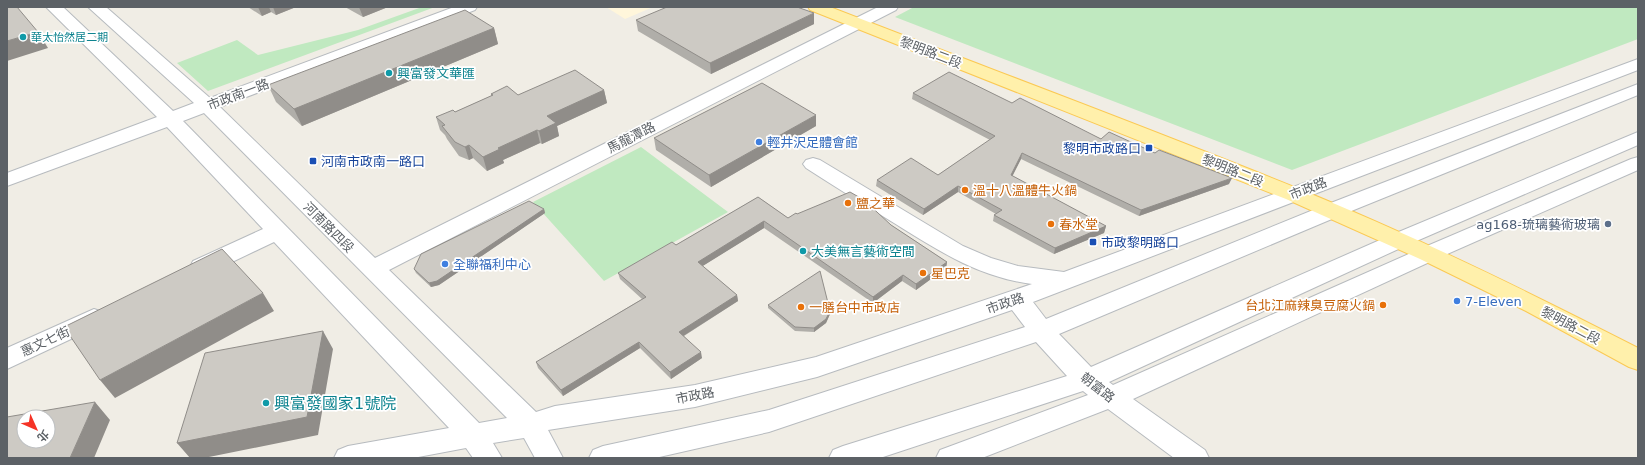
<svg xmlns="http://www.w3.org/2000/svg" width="1645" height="465" viewBox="0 0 1645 465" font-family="'DejaVu Sans','Noto Sans TC',sans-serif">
	<rect width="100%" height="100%" fill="#f0ede5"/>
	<!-- commercial -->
	<path fill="#fff6db" d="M606,7H653L625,19Z"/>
	<!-- green -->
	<path fill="#c0e9c0" d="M422,7H435L208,91L177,63L237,40L258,55L358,30Z
		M914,7H1638V39L1292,170L895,17Z
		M641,147L728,212L604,281L533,202Z"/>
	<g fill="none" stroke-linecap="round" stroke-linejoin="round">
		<!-- minor casing -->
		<g stroke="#b7bbbf" stroke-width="2">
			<path id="minor" d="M46,7H63L173,111L194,103L88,7H106L210,98L454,7H477L475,10L220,107L375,258L878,7H898L896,10L389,270L536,412L555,406L695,385L816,357L1032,284C978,277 939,251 894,223C865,205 835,187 806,168L803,164L806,160L813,158L820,160L963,246L991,258L1018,266L1064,272L1638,59V70L1033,302L1046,319L1323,206L1638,84V95L1339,216L1059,334L1091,367L1389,236L1638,132V145L1405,246L1109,382L1113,385L1420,249L1631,159L1638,157V170L1436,259L1133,399L1205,450L1209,458H1174L1108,409L982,458H936L940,450L1088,395L1083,391L880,458H829L833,450L843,446L1067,376L1036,342L769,432L655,458H589L593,450L603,446L769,410L1025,327L1012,310L817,377L695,407L548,430L563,458H535L524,438L493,443L502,458H473L466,448L413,458H334L338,450L348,446L449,428L274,242L209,273L201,275L193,273L190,267L193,261L263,229L167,127L7,186V173L157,117ZM204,113L507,418L479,423L183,121Z
				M94,309L103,312L106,318L103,324L7,369V348Z"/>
		</g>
		<!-- major casing -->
		<g stroke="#fbc953" stroke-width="2">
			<path id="major" d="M808,7H830C987,68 1144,126 1299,189C1415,236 1527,291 1638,348V370L1629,367L1526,311L1420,259L1286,199L810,10Z"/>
		</g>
		<!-- minor -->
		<use href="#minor" fill="#fff" fill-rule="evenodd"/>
		<!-- major -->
		<use href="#major" fill="#fff0ab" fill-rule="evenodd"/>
	</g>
	<!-- wall -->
	<path fill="#b0aea9" d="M248,7H296L276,15L271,12L262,16Z
		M345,7H388L363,17Z
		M636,20L814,24L711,74L638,31Z
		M494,28L498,44L302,126L276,102L268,85Z
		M604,90L607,103L557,126L559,136L542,144L540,143L503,160L504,163L487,171L473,158L469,160L459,156L447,139L445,135L440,130L436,117L455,112L491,96V94L518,95Z
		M913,93L1012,103L1101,139L1155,153L1229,184L1139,216L1021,159L1012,176L1106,226L1104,233L1054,254L993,221L994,215L996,214L958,192L923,215L876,186L877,180L938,175L990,140L912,99Z
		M816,126L711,187L656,150L654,138Z
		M758,197L788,218L797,214L891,225L947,262L946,268L916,290L902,281L873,303L764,228L702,266L737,295L738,301L684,336L702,358L671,379L640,348L563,396L538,368L536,362L642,299L620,279L618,273L676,245Z
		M544,209L545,213L439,285L431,287L416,273L414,269Z
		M768,305L830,314L826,323L814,332L795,331L768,308Z"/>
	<!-- shaded-wall -->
	<path fill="#908d89" d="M258,7H269L271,12L262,16Z
		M273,7H296L276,15Z
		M359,7H388L363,17Z
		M814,13V24L711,74L710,63Z
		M494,28L498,44L302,126L294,109Z
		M38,32L48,48L7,61V41Z
		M604,90L607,103L557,126L559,136L542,144L539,131L547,116Z
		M816,115V126L711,187L709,175Z
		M537,130L540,143L503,160L504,163L487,171L483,157L498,148Z
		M469,145L473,158L469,160L465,147Z
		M1022,153L1021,159L1010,181L1011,175Z
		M1232,178L1229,184L1139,216L1141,210Z
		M958,186V192L923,215L924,209Z
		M544,209L545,213L439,285L431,287L429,283Z
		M764,221V228L698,269V262Z
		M1106,226L1104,233L1054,254L1055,248Z
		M947,262L946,268L916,290V284Z
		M903,275L902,281L873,303V297Z
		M263,293L274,311L115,398L100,380Z
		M737,295L738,301L680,338L679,332Z
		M830,311V314L826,323L814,332V328Z
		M323,331L333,349L318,435L204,458H190L177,443Z
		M639,342L640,348L563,396L561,390Z
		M701,352L702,358L671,379L670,372Z
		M95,402L110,420L94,458H70Z"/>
	<!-- building -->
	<path fill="#cdcac4" stroke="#908d89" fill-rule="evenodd" d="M7,7H17L38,32L7,41Z
		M667,7H797L814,13L710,63L636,20Z
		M465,10L494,28L294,109L268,85Z
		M575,70L604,90L547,116L556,123L539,131L537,130L498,148L500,149L483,157L469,145L465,147L455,142L442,126L445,125L436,117L453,110L455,112L493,95L491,94L507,86L518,95Z
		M949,72L1012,103L1020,98L1101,139L1109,132L1155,153L1159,150L1232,178L1141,210L1022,153L1011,175L1106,226L1055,248L994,215L1002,210L958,186L924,209L877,180L911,158L938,175L995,136L913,93Z
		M762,83L816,115L709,175L654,138Z
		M850,192L864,200L891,225L947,262L916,284L903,275L873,297L764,221L698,262L737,295L679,332L701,352L670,372L639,342L561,390L536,362L646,297L618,273L672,242L676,245L758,197L788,218L796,213L797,214Z
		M529,201L544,209L437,281L429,283L414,269L421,254Z
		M222,249L263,293L100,380L64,327Z
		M820,271L830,311L826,319L814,328L795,327L768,305Z
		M323,331L307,417L177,443L205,353Z
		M95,402L70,458H7V417ZM24,417H48V441H24Z"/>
	<!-- markers -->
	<g fill="#0f9aa8" stroke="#fff" stroke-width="1.5">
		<circle cx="23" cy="37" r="4"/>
		<circle cx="389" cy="73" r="4"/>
		<circle cx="803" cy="251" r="4"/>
		<circle cx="266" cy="403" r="4"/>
	</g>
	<g fill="#3f7fe0" stroke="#fff" stroke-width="1.5">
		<circle cx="759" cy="142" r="4"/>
		<circle cx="445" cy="264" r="4"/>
		<circle cx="1457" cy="301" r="4"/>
	</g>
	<g fill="#1a4fb4" stroke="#fff" stroke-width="1.5">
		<rect x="1145" y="144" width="8" height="8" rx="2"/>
		<rect x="309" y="157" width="8" height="8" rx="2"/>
		<rect x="1089" y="238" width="8" height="8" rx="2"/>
	</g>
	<g fill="#e8710a" stroke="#fff" stroke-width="1.5">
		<circle cx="965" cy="190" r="4"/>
		<circle cx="848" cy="203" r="4"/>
		<circle cx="1051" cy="224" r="4"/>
		<circle cx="923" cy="273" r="4"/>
		<circle cx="1383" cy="305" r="4"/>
		<circle cx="801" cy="307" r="4"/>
	</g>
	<circle fill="#5c6f8a" stroke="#fff" stroke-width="1.5" cx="1608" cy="224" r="4"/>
	<g text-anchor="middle" stroke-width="3.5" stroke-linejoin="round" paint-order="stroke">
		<!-- far-culture labels -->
		<g font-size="11" fill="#0d838f" stroke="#fff" text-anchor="start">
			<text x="31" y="41">華太怡然居二期</text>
		</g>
		<!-- street labels -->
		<g font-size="13" fill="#5c6166" stroke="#fff">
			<text transform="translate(931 52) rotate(21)" y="5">黎明路二段</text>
			<text transform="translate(238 94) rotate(-21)" y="5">市政南一路</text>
			<text transform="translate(631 137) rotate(-27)" y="5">馬龍潭路</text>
			<text transform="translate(1233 170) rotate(22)" y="5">黎明路二段</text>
			<text transform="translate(1308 188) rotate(-21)" y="5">市政路</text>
			<text transform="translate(329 227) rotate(45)" y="5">河南路四段</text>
			<text transform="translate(1005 303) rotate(-19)" y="5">市政路</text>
			<text transform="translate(1571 325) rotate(28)" y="5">黎明路二段</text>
			<text transform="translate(45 341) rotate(-25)" y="5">惠文七街</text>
			<text transform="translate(1098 387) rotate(38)" y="5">朝富路</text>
			<text transform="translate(695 395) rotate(-11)" y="5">市政路</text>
		</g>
		<!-- culture labels -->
		<g font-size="13" fill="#0d838f" stroke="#fff" text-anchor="start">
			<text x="397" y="78">興富發文華匯</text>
			<text x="811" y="256">大美無言藝術空間</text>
		</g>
		<!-- shop labels -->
		<g font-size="13" fill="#366cbe" stroke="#fff" text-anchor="start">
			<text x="767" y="147">輕井沢足體會館</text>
			<text x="453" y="269">全聯福利中心</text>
			<text x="1465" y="306">7-Eleven</text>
		</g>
		<!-- transit labels -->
		<g font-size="13" fill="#164399" stroke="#fff" text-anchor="start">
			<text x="1141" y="153" text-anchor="end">黎明市政路口</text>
			<text x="321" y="166">河南市政南一路口</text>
			<text x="1101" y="247">市政黎明路口</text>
		</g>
		<!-- food labels -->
		<g font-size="13" fill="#c56008" stroke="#fff" text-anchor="start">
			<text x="973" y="195">溫十八溫體牛火鍋</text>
			<text x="856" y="208">鹽之華</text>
			<text x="1059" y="229">春水堂</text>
			<text x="931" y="278">星巴克</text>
			<text x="1375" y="310" text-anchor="end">台北江麻辣臭豆腐火鍋</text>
			<text x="809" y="312">一膳台中市政店</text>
		</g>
		<!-- service labels -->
		<g font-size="13" fill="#4e5e75" stroke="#fff" text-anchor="end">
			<text x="1600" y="229">ag168-琉璃藝術玻璃</text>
		</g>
		<!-- near-culture labels -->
		<g font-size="16" fill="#0d838f" stroke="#fff" text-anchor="start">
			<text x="274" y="409">興富發國家1號院</text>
		</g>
	</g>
	<!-- border -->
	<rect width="1645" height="465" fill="none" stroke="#5c6166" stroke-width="16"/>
	<!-- north arrow -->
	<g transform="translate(36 429) rotate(135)"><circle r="19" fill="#ffffff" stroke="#bec0c2"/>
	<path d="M0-3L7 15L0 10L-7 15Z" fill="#f53326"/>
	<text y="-6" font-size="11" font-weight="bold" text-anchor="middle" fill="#5c6166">北</text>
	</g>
</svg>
